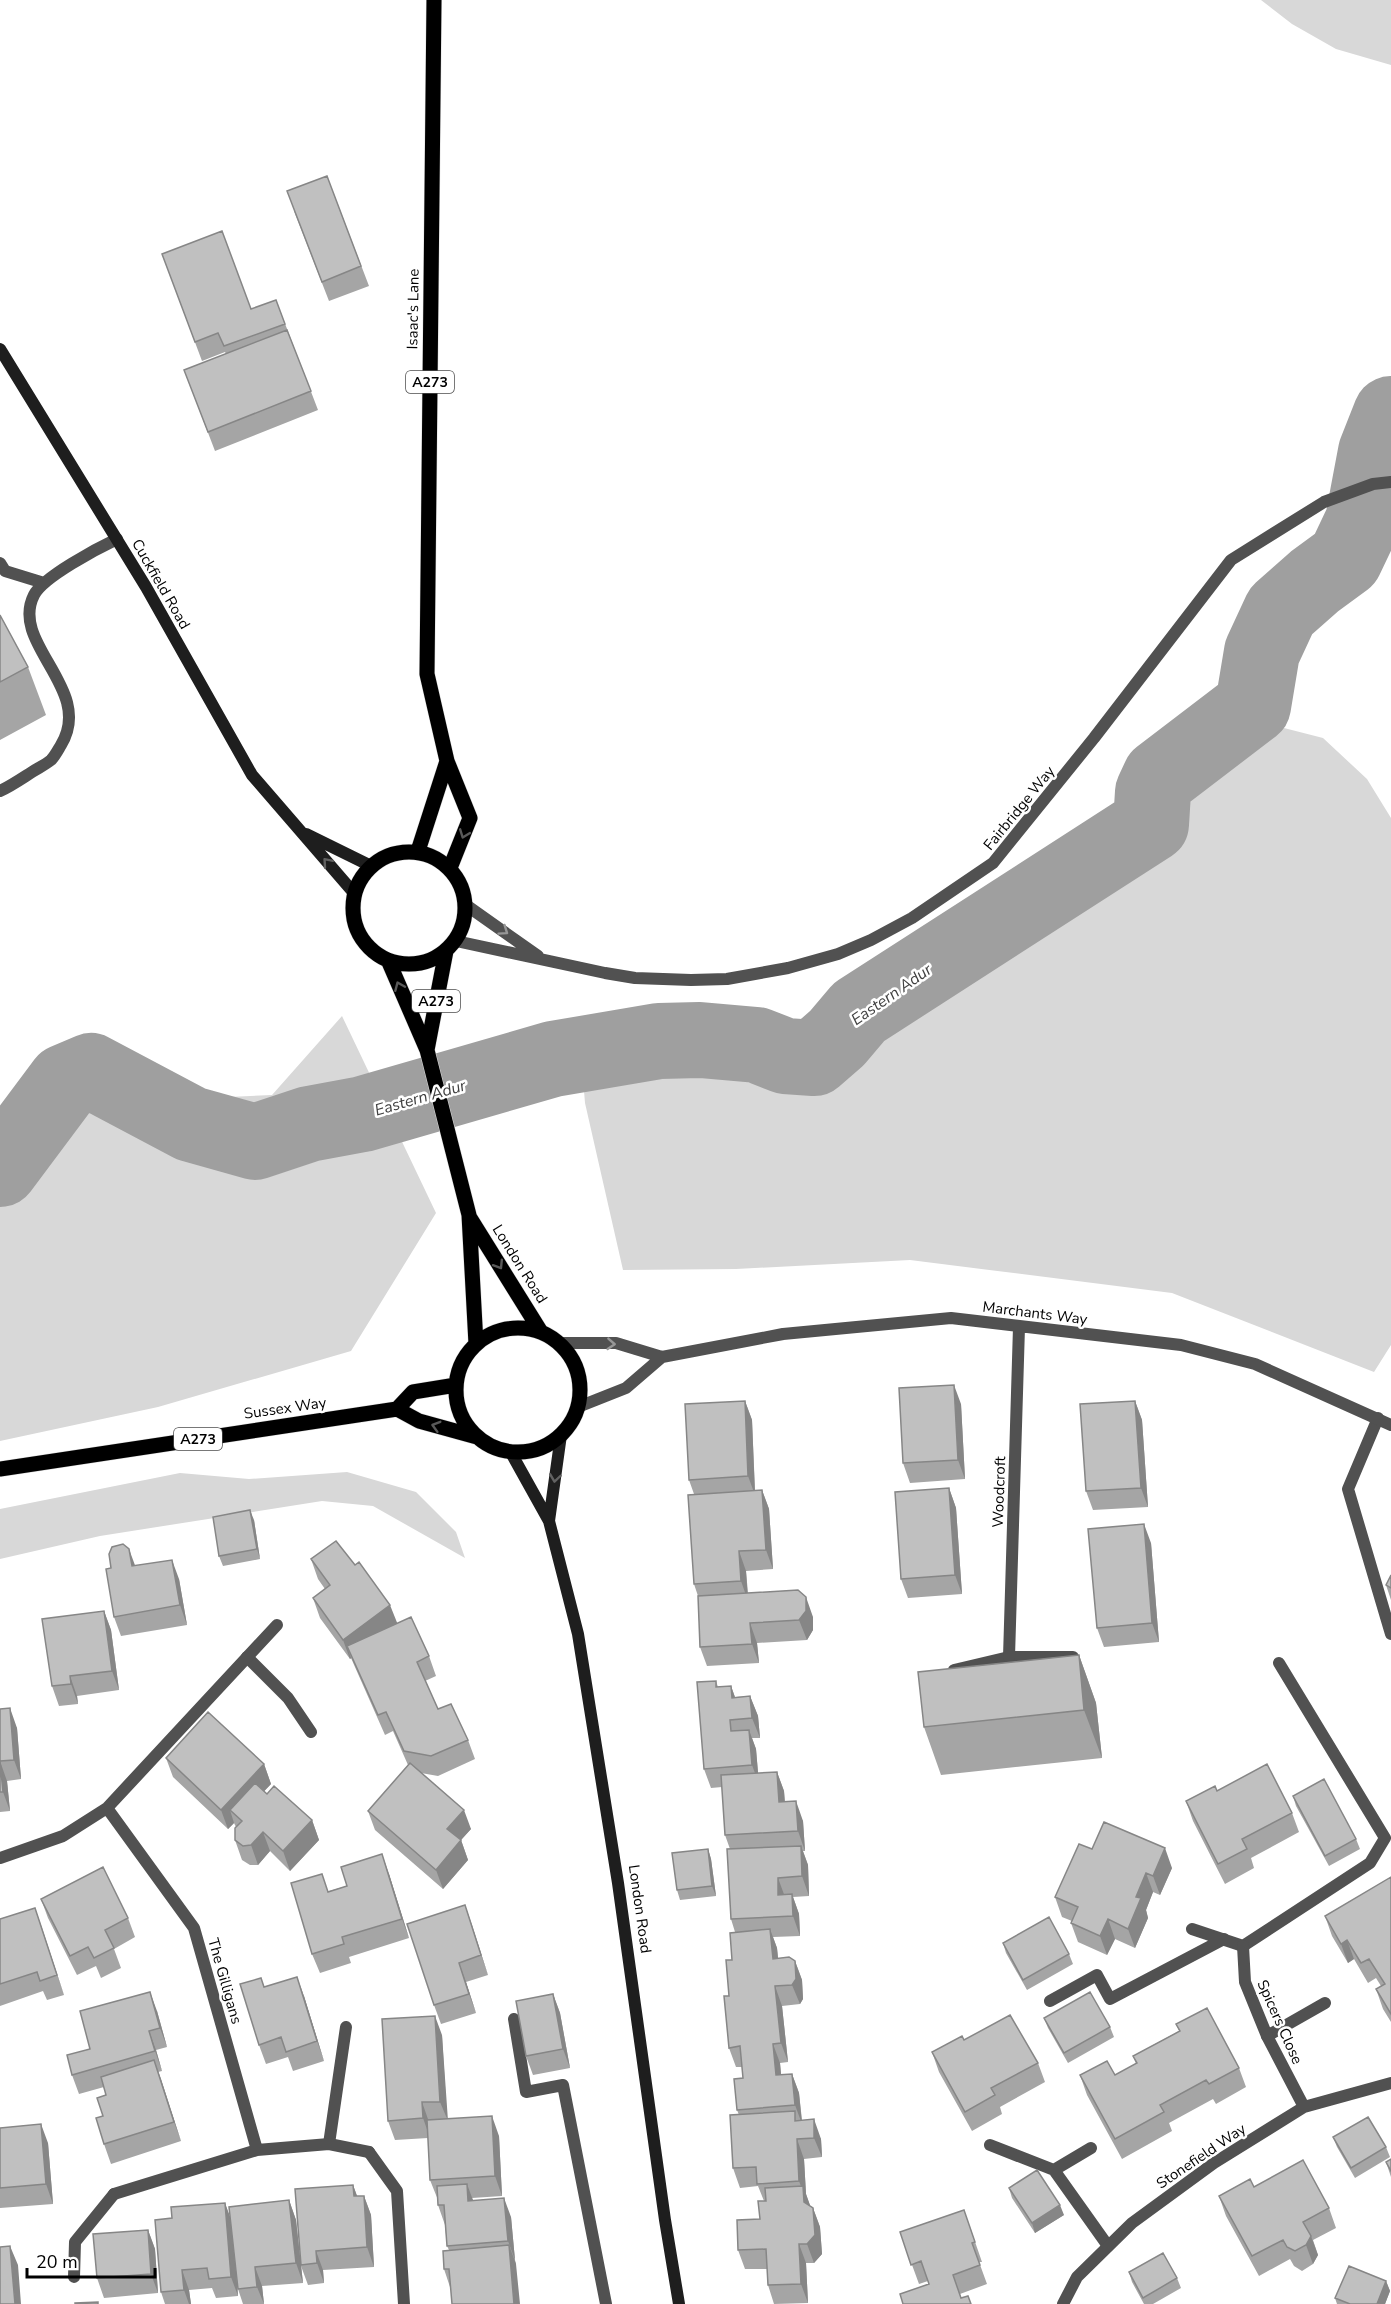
<svg xmlns="http://www.w3.org/2000/svg" width="1391" height="2304" viewBox="0 0 1391 2304" font-family="'Nunito Sans',sans-serif">
	<rect width="100%" height="100%" fill="#fff"/>
	<!-- green -->
	<path fill="#d8d8d8" d="M1261,0H1391V65L1336,49L1292,24Z
		M1279,702L1284,728L1323,738L1367,779L1391,818V1345L1374,1372L1172,1293L910,1260L736,1269L623,1270L585,1103L581,1054L811,1068L900,981L981,932L1089,858Z
		M342,1016L436,1213L351,1351L158,1407L0,1441V1180L41,1172L96,1103L272,1095Z
		M347,1472L416,1492L456,1532L465,1558L373,1506L322,1501L100,1536L0,1559V1509L180,1473L249,1479Z"/>
	<g fill="none" stroke-linecap="round" stroke-linejoin="round">
		<!-- river -->
		<path stroke="#9f9f9f" stroke-width="76" d="M0,1169L65,1082L91,1071L191,1124L255,1142L309,1124L363,1114L553,1059L659,1041L700,1040L757,1045L785,1056L814,1058L837,1038L859,1012L1151,824L1153,792L1160,777L1253,706L1262,652L1281,611L1315,581L1345,559L1363,521L1376,452L1391,414"/>
		<!-- primary casing -->
		<g stroke="#dbdbdb" stroke-width="16">
			<path id="primary" d="M434,0L427,674L447,761L470,818L450,868
				M418,851L447,761
				M353 908a56 56 0 1 1 112 0a56 56 0 1 1-112 0Z
				M388,960L427,1050L469,1215L476,1344
				M427,1050L446,951
				M470,1218L541,1332
				M456 1390a62 62 0 1 1 124 0a62 62 0 1 1-124 0Z
				M397,1409L413,1392L456,1385
				M0,1469L397,1409L419,1421L477,1437"/>
		</g>
		<!-- service -->
		<path stroke="#515151" stroke-width="12" d="M1378,1418L1348,1489L1391,1634
			M247,1657L288,1698L311,1732
			M954,1670L1009,1657H1073
			M1192,1929L1243,1946L1370,1863L1385,1838L1279,1663
			M1050,2001L1097,1975L1110,1999L1224,1939
			M514,2019L526,2092L563,2085L606,2304
			M1267,2036L1325,2003
			M329,2144L346,2027
			M990,2145L1054,2170L1091,2148
			M369,2152L397,2191L404,2304
			M1054,2170L1108,2246
			M74,2277L75,2242L114,2194"/>
		<!-- minor -->
		<path stroke="#515151" stroke-width="12" d="M0,563L5,571L44,583
			M0,791C11,786 21,779 32,772C38,768 45,765 51,760C55,756 58,750 61,745C95,689 9,644 34,595C43,577 98,548 117,539
			M466,905L538,956
			M456,941L605,973L635,978L691,980L727,979L788,968L838,954L871,940L912,918L993,863L1094,738L1231,560L1324,502L1373,484L1391,482
			M559,1343H616L662,1357L783,1334L951,1318L1181,1345L1255,1364L1391,1425
			M578,1407L626,1388L662,1357
			M1009,1657L1019,1327
			M107,1808L194,1928L257,2150
			M0,1858L63,1836L107,1808L277,1625
			M1243,1946L1245,1982L1267,2036L1304,2107
			M114,2194L257,2150L329,2144L369,2152
			M1063,2304L1077,2277L1132,2223L1214,2163L1304,2107L1391,2083"/>
		<!-- secondary -->
		<path stroke="#1e1e1e" stroke-width="12" d="M0,349L146,587L252,775L354,893
			M306,834L371,866
			M510,1451L549,1521L578,1634L618,1883L665,2220L679,2304
			M549,1521L561,1435"/>
		<!-- primary -->
		<use href="#primary" stroke="#000" stroke-width="15"/>
	</g>
	<!-- wall -->
	<path fill="#a5a5a5" d="M327,176L369,286L329,301L294,211Z
		M162,254L251,309L276,300L318,410L215,451L184,370L226,354L225,352L202,361Z
		M0,615L28,667L46,715L0,740Z
		M745,1401L752,1420L755,1490H762L769,1509L773,1569L746,1571L748,1593L813,1617V1630L807,1640L757,1643L759,1663L707,1666L700,1647L698,1596L694,1584V1494L689,1480Z
		M1135,1401L1142,1420L1148,1507L1093,1510L1086,1491Z
		M961,1404L965,1479L910,1483L903,1463Z
		M949,1488L956,1508L962,1594L908,1598L901,1579Z
		M254,1520L260,1559L223,1566L219,1556Z
		M1151,1543L1159,1642L1104,1647L1097,1628Z
		M311,1559L397,1624L429,1656L436,1676L425,1681L438,1709L468,1740L475,1759L438,1776L421,1773L471,1829L461,1840L468,1860L443,1889L375,1830L368,1811L408,1765L393,1731L385,1735L351,1658L350,1659L320,1618L313,1598L325,1589L318,1579Z
		M135,1566L179,1579L187,1625L121,1636L114,1617L111,1568Z
		M1391,1575V1600L1386,1585Z
		M104,1611L111,1630L119,1690L77,1696L78,1704L59,1706L52,1686Z
		M1079,1655L1096,1703L1102,1758L941,1775L924,1727Z
		M716,1681L718,1687L731,1686L735,1697L750,1696L758,1716L760,1738H752L756,1749L758,1773L777,1772L784,1791L785,1802L803,1821L805,1851H803L808,1865L809,1896L793,1897L799,1914L800,1936L773,1937L777,1948L778,1958L795,1961L802,1980L803,1999L800,2004L782,2006L788,2062L780,2063L781,2075L792,2074L799,2093L802,2120L821,2139L822,2157L804,2159L806,2194L810,2206L813,2208L820,2227L822,2254L814,2263H806L808,2303L774,2304L768,2285L767,2269H745L738,2250L760,2219L764,2201L758,2186L740,2188L733,2168L739,2115L737,2110L743,2078L742,2067H736L729,2048V1996L735,1932L731,1919L730,1849L725,1835L722,1787L711,1788L704,1769Z
		M0,1709L17,1728L21,1779L7,1781L10,1811L0,1812Z
		M166,1758L264,1764L271,1784L264,1791L267,1794L312,1820L319,1840L290,1871L270,1851L258,1865H250L242,1860L235,1840L236,1827L234,1823L228,1829L173,1777Z
		M1217,1791L1292,1813L1299,1832L1251,1858L1254,1868L1225,1884L1193,1821L1186,1801Z
		M1293,1796L1356,1839L1360,1849L1329,1866L1296,1806Z
		M708,1849L711,1859L716,1896L680,1900L677,1890Z
		M1092,1849L1172,1868L1160,1895L1153,1892L1146,1910L1148,1918L1135,1948L1115,1939L1107,1955L1078,1942L1071,1923L1072,1921L1062,1917L1055,1897Z
		M389,1874L409,1938L349,1957L351,1963L320,1973L312,1954L329,1891Z
		M1391,1877V2022L1383,2009L1376,1989L1381,1986L1376,1978L1368,1983L1354,1959L1348,1963L1332,1936L1325,1916Z
		M41,1899L128,1918L135,1937L114,1949L121,1968L101,1978L96,1966L77,1975L48,1918Z
		M465,1905L488,1975L466,1982L476,2013L441,2024L434,2005Z
		M35,1908L64,1995L47,2000L43,1991L0,2006V1919Z
		M1003,1943L1069,1954L1073,1964L1027,1990L1006,1953Z
		M264,1987L304,1996L324,2061L293,2071L288,2057L266,2064L259,2045Z
		M553,1994L560,2013L570,2068L533,2075L526,2056Z
		M157,2011L167,2047L156,2050L162,2071L158,2072L181,2141L111,2164L104,2144L103,2116L106,2095L104,2087L79,2094L72,2075Z
		M1044,2018L1110,2027L1114,2037L1068,2063L1048,2028Z
		M1176,2024L1239,2068L1246,2087L1216,2104L1213,2099L1169,2123L1172,2131L1122,2159L1087,2095L1080,2075H1115L1136,2064L1133,2056L1179,2031Z
		M442,2035L447,2119L499,2136L502,2196L472,2198L473,2200L511,2217L515,2260L516,2264L450,2287L444,2269L449,2250L447,2246L445,2225L438,2205V2200L430,2180L428,2138L395,2140L388,2121Z
		M964,2040L1038,2063L1045,2082L1000,2107L1002,2114L972,2131L939,2072L932,2052Z
		M0,2128L48,2143L53,2204L0,2208Z
		M1333,2137L1386,2147L1390,2157L1355,2178L1337,2147Z
		M1391,2159V2177L1386,2162Z
		M353,2185L357,2196H364L371,2215L374,2267L323,2270L324,2283L308,2285L301,2266L303,2283L262,2286L264,2304H243L238,2289L236,2268L238,2296L216,2298L212,2288L189,2290L191,2304H165L161,2292L225,2203L230,2218L289,2200L296,2220L300,2257Z
		M1254,2187L1329,2208L1336,2228L1313,2240L1318,2255L1313,2264L1302,2271L1294,2266L1290,2259L1259,2276L1226,2216L1219,2196Z
		M1009,2188L1064,2215L1035,2233L1012,2198Z
		M964,2210L982,2262H979L987,2284L960,2294L961,2298L971,2304L929,2284L928,2281L919,2284L900,2232Z
		M148,2230L155,2249L158,2293L104,2298L97,2278Z
		M1129,2272L1177,2278L1181,2288L1153,2304H1144L1132,2282Z
		M1386,2281L1390,2291L1385,2304H1337L1335,2298Z"/>
	<!-- shaded-wall -->
	<path fill="#868686" d="M954,1385L961,1404L965,1479L958,1460Z
		M745,1401L752,1420L755,1495L748,1476Z
		M1135,1401L1142,1420L1148,1507L1141,1488Z
		M949,1488L956,1508L962,1594L955,1575Z
		M762,1490L769,1509L773,1569L766,1550Z
		M250,1510L254,1520L260,1559L257,1549Z
		M1144,1524L1151,1543L1159,1642L1152,1623Z
		M129,1549L136,1568L132,1566Z
		M739,1551L746,1571L748,1601L741,1581Z
		M172,1560L179,1579L187,1625L180,1605Z
		M806,1597L813,1617V1630L807,1640L799,1620Z
		M390,1605L398,1625L347,1646L351,1658L350,1659L343,1640Z
		M104,1611L111,1630L119,1690L112,1671Z
		M750,1623L757,1643L759,1663L752,1644Z
		M1079,1655L1096,1703L1102,1758L1084,1710Z
		M70,1676L77,1696L78,1704L71,1684Z
		M731,1686L738,1706L732,1698Z
		M750,1696L758,1716L760,1738L752,1718Z
		M10,1708L17,1728L21,1779L14,1760Z
		M749,1730L756,1749L759,1784L752,1765Z
		M0,1761L7,1781L10,1811L3,1792Z
		M264,1764L271,1784L239,1818L230,1810L234,1823L228,1829L221,1810Z
		M777,1772L784,1791L786,1822L779,1802Z
		M796,1801L803,1821L805,1851L798,1831Z
		M464,1810L471,1829L461,1840L468,1860L443,1889L436,1870L447,1829Z
		M312,1820L319,1840L290,1871L283,1851Z
		M263,1832L270,1851L258,1865L251,1845Z
		M801,1846L808,1865L809,1896L802,1876Z
		M1165,1848L1172,1868L1160,1895L1153,1876Z
		M708,1849L711,1859L716,1896L712,1886Z
		M382,1854L389,1874L409,1938L402,1919Z
		M1146,1873L1153,1892L1146,1910L1148,1918L1135,1948L1128,1929L1136,1897Z
		M778,1878L785,1897L778,1895Z
		M792,1894L799,1914L800,1936L793,1916Z
		M465,1905L472,1925L488,1975L481,1955Z
		M35,1908L42,1928L64,1995L57,1975Z
		M1108,1919L1115,1939L1107,1955L1100,1936Z
		M770,1929L777,1948L780,1978L773,1959Z
		M1347,1940L1354,1959L1348,1963L1341,1944Z
		M795,1961L802,1980L803,1999L800,2004L792,1985Z
		M459,1963L466,1982L476,2013L469,1994Z
		M297,1977L304,1996L324,2061L317,2041Z
		M775,1986L782,2006L788,2062L781,2043Z
		M150,1992L157,2011L167,2047L160,2028Z
		M553,1994L560,2013L570,2068L563,2049Z
		M435,2016L442,2035L448,2121L440,2102Z
		M149,2031L156,2050L162,2071L155,2051Z
		M773,2044L780,2063L783,2095L776,2075Z
		M154,2060L161,2079L181,2141L174,2122Z
		M792,2074L799,2093L802,2124L795,2105Z
		M422,2102L429,2122L430,2138L423,2118Z
		M492,2116L499,2136L502,2196L495,2176Z
		M814,2119L821,2139L822,2157L814,2138Z
		M41,2124L48,2143L53,2204L46,2184Z
		M797,2139L804,2159L806,2194L810,2205L811,2221L804,2202L803,2192L799,2181Z
		M467,2184L474,2203L468,2201Z
		M353,2185L360,2204L354,2196Z
		M364,2196L371,2215L374,2267L367,2247Z
		M504,2198L511,2217L515,2260L508,2241Z
		M289,2200L296,2220L303,2283L296,2263Z
		M225,2203L232,2222L238,2296L231,2277Z
		M1060,2205L1064,2215L1035,2233L1032,2223Z
		M813,2208L820,2227L822,2254L814,2263L807,2244Z
		M148,2230L155,2249L158,2293L151,2274Z
		M1311,2236L1318,2255L1313,2264L1306,2245Z
		M799,2244L806,2263L808,2303L801,2284Z
		M509,2245L516,2264L520,2304H514Z
		M10,2246L18,2265L21,2304H15Z
		M316,2251L323,2270L324,2283L317,2263Z
		M255,2267L262,2286L264,2304L257,2287Z
		M182,2270L189,2290L191,2304H189L184,2290Z
		M1386,2281L1390,2291L1385,2304H1377Z"/>
	<!-- building -->
	<path fill="#c0c0c0" stroke="#868686" stroke-width="1.5" d="M327,176L361,266L322,282L287,191Z
		M222,231L251,309L276,300L285,324L224,346L218,333L195,342L162,254Z
		M287,330L311,391L208,432L184,370Z
		M0,615L28,667L0,682Z
		M954,1385L958,1460L903,1463L899,1388Z
		M745,1401L748,1476L689,1480L685,1404Z
		M1135,1401L1141,1488L1086,1491L1080,1404Z
		M949,1488L955,1575L901,1579L895,1492Z
		M762,1490L766,1550L739,1551L741,1581L694,1584L688,1495Z
		M250,1510L257,1549L219,1556L213,1517Z
		M1144,1524L1152,1623L1097,1628L1088,1529Z
		M336,1541L355,1565L359,1562L390,1605L343,1640L313,1598L330,1585L311,1559Z
		M123,1544L129,1549L132,1566L172,1560L180,1605L114,1617L106,1569L111,1568L109,1554L112,1547Z
		M1391,1575V1588L1386,1585Z
		M798,1590L806,1597V1611L799,1620L750,1623L752,1644L700,1647L698,1596Z
		M104,1611L112,1671L70,1676L71,1684L52,1686L42,1619Z
		M411,1617L429,1656L417,1662L438,1709L451,1704L468,1740L431,1756L404,1751L386,1712L378,1715L347,1646Z
		M1079,1655L1084,1710L924,1727L918,1672Z
		M716,1681V1687L731,1686L732,1698L750,1696L752,1718L730,1720L731,1731L749,1730L752,1765L704,1769L697,1682Z
		M10,1708L14,1760L0,1761L3,1792H0V1709Z
		M208,1712L264,1764L221,1810L166,1758Z
		M410,1763L464,1810L447,1829L461,1840L436,1870L368,1811Z
		M1267,1764L1292,1813L1242,1839L1247,1849L1218,1864L1186,1801L1215,1786L1217,1791Z
		M777,1772L779,1802L796,1801L798,1831L725,1835L721,1775Z
		M1324,1779L1356,1839L1325,1856L1293,1796Z
		M255,1783L267,1794L274,1786L312,1820L283,1851L263,1832L251,1845L243,1846L235,1840V1828L242,1821L230,1810Z
		M1104,1822L1165,1848L1153,1876L1146,1873L1136,1897L1141,1898L1128,1929L1108,1919L1100,1936L1071,1923L1078,1907L1055,1897L1079,1844L1092,1849Z
		M801,1846L802,1876L778,1878V1895L792,1894L793,1916L731,1919L727,1849Z
		M708,1849L712,1886L677,1890L672,1853Z
		M382,1854L402,1919L342,1937L344,1944L312,1954L291,1883L322,1874L328,1892L347,1886L341,1867Z
		M103,1867L128,1918L105,1930L114,1948L94,1958L88,1947L70,1956L41,1899Z
		M1391,1877V2014L1376,1989L1385,1984L1369,1959L1361,1963L1347,1940L1341,1944L1325,1916Z
		M465,1905L481,1955L459,1963L469,1994L434,2005L407,1924Z
		M35,1908L57,1975L40,1981L37,1972L0,1984V1919Z
		M1049,1917L1069,1954L1023,1980L1003,1943Z
		M770,1929L773,1959L789,1957L795,1961L796,1979L792,1985L775,1986L781,2043L773,2044L776,2075L792,2074L795,2105L737,2110L734,2079L743,2078L740,2046L729,2048L724,1996H729L726,1960H732L730,1933Z
		M297,1977L317,2041L286,2052L281,2037L259,2045L240,1984L261,1978L264,1987Z
		M150,1992L160,2028L149,2031L155,2051L72,2075L67,2055L90,2049L80,2011Z
		M1090,1992L1110,2027L1064,2053L1044,2018Z
		M553,1994L563,2049L526,2056L516,2001Z
		M1207,2008L1239,2068L1209,2084L1206,2080L1160,2105L1164,2112L1115,2139L1080,2075L1107,2061L1115,2075L1137,2063L1133,2056L1180,2031L1176,2024Z
		M1010,2015L1038,2063L991,2088L995,2095L965,2112L932,2052L962,2036L964,2040Z
		M435,2016L440,2102H422L423,2118L388,2121L382,2019Z
		M154,2060L174,2122L104,2144L96,2118L103,2116L97,2098L106,2095L101,2077Z
		M795,2111V2121L814,2119V2138L797,2139L799,2181L757,2184L756,2167L733,2168L730,2115Z
		M492,2116L495,2176L430,2180L427,2120Z
		M1368,2117L1386,2147L1351,2168L1333,2137Z
		M41,2124L46,2184L0,2188V2128Z
		M1391,2159V2171L1386,2162Z
		M1303,2160L1329,2208L1303,2222L1311,2236L1306,2245L1295,2251L1287,2247L1283,2240L1252,2256L1219,2196L1250,2179L1254,2187Z
		M1037,2170L1060,2205L1032,2223L1009,2188Z
		M467,2184L468,2201L504,2198L508,2241L447,2246L444,2205H438L437,2186Z
		M353,2185L354,2196H364L367,2247L316,2251L317,2263L301,2265L295,2189Z
		M803,2186L804,2202L813,2208L815,2235L807,2244H799L801,2284L768,2285L766,2249L738,2250L737,2220L760,2219L758,2201H766L765,2188Z
		M289,2200L296,2263L255,2267L257,2287L238,2289L229,2207Z
		M225,2203L231,2277L209,2279L207,2268L182,2270L184,2290L161,2292L155,2220L172,2218L171,2207Z
		M964,2210L975,2242L972,2243L980,2265L953,2275L961,2298L968,2296L971,2304H903L900,2294L929,2284L921,2261L911,2265L900,2232Z
		M148,2230L151,2274L97,2278L93,2234Z
		M509,2245L514,2304H452L449,2269H444L443,2251Z
		M10,2246L15,2304H0V2247Z
		M1163,2253L1177,2278L1143,2298L1129,2272Z
		M1349,2266L1386,2281L1377,2304H1350L1335,2298Z
		M98,2302V2304H75V2303Z"/>
	<!-- one-way arrows -->
	<defs><path id="oneway-chevron" d="M-2-3.5L2.5 0L-2 3.5" fill="none" stroke-width="1.6" stroke-linecap="round" stroke-linejoin="round" transform="scale(1.5)"/></defs>
	<g stroke="#595959">
		<use href="#oneway-chevron" transform="translate(464 834) rotate(111)"/>
		<use href="#oneway-chevron" transform="translate(399 986) rotate(-113)"/>
		<use href="#oneway-chevron" transform="translate(499 1265) rotate(58)"/>
		<use href="#oneway-chevron" transform="translate(436 1426) rotate(-164)"/>
	</g>
	<g stroke="#626262">
		<use href="#oneway-chevron" transform="translate(327 862) rotate(-131)"/>
		<use href="#oneway-chevron" transform="translate(555 1478) rotate(98)"/>
	</g>
	<g stroke="#979797">
		<use href="#oneway-chevron" transform="translate(504 931) rotate(35)"/>
		<use href="#oneway-chevron" transform="translate(611 1344) rotate(4)"/>
	</g>
	<g text-anchor="middle" stroke-width="5" stroke-linejoin="round" paint-order="stroke">
		<!-- shield labels -->
		<g fill="#fff" stroke="#4c4c4c" stroke-width="1.5">
			<rect x="406" y="371" width="48" height="22" rx="4.5"/>
			<rect x="412" y="990" width="48" height="22" rx="4.5"/>
			<rect x="174" y="1428" width="48" height="22" rx="4.5"/>
		</g>
		<g font-size="14" font-weight="bold" fill="#000">
			<text x="430" y="387">A273</text>
			<text x="436" y="1006">A273</text>
			<text x="198" y="1444">A273</text>
		</g>
		<!-- street labels -->
		<g font-size="15" fill="#000" stroke="#fff">
			<text transform="translate(413 309) rotate(-89)" y="5">Isaac's Lane</text>
			<text transform="translate(161 584) rotate(60)" y="5">Cuckfield Road</text>
			<text transform="translate(1019 808) rotate(-51)" y="5">Fairbridge Way</text>
			<text transform="translate(520 1264) rotate(58)" y="5">London Road</text>
			<text transform="translate(1035 1313) rotate(7)" y="5">Marchants Way</text>
			<text transform="translate(285 1408) rotate(-8)" y="5">Sussex Way</text>
			<text transform="translate(999 1492) rotate(-88)" y="5">Woodcroft</text>
			<text transform="translate(640 1909) rotate(82)" y="5">London Road</text>
			<text transform="translate(225 1981) rotate(74)" y="5">The Gilligans</text>
			<text transform="translate(1280 2022) rotate(66)" y="5">Spicers Close</text>
			<text transform="translate(1201 2156) rotate(-34)" y="5">Stonefield Way</text>
		</g>
		<!-- water labels -->
		<g font-size="16" font-style="italic" fill="#404040" stroke="#fff">
			<text transform="translate(891 994) rotate(-35)" y="6">Eastern Adur</text>
			<text transform="translate(420 1097) rotate(-16)" y="6">Eastern Adur</text>
		</g>
	</g>
	<!-- scale -->
	<path d="M27 2268v9h128v-9" fill="none" stroke="#000000" stroke-width="3"/>
	<text x="36" y="2268" font-size="18" fill="#000000" stroke="#ffffff" stroke-width="4.5" paint-order="stroke">20 m</text>
</svg>
